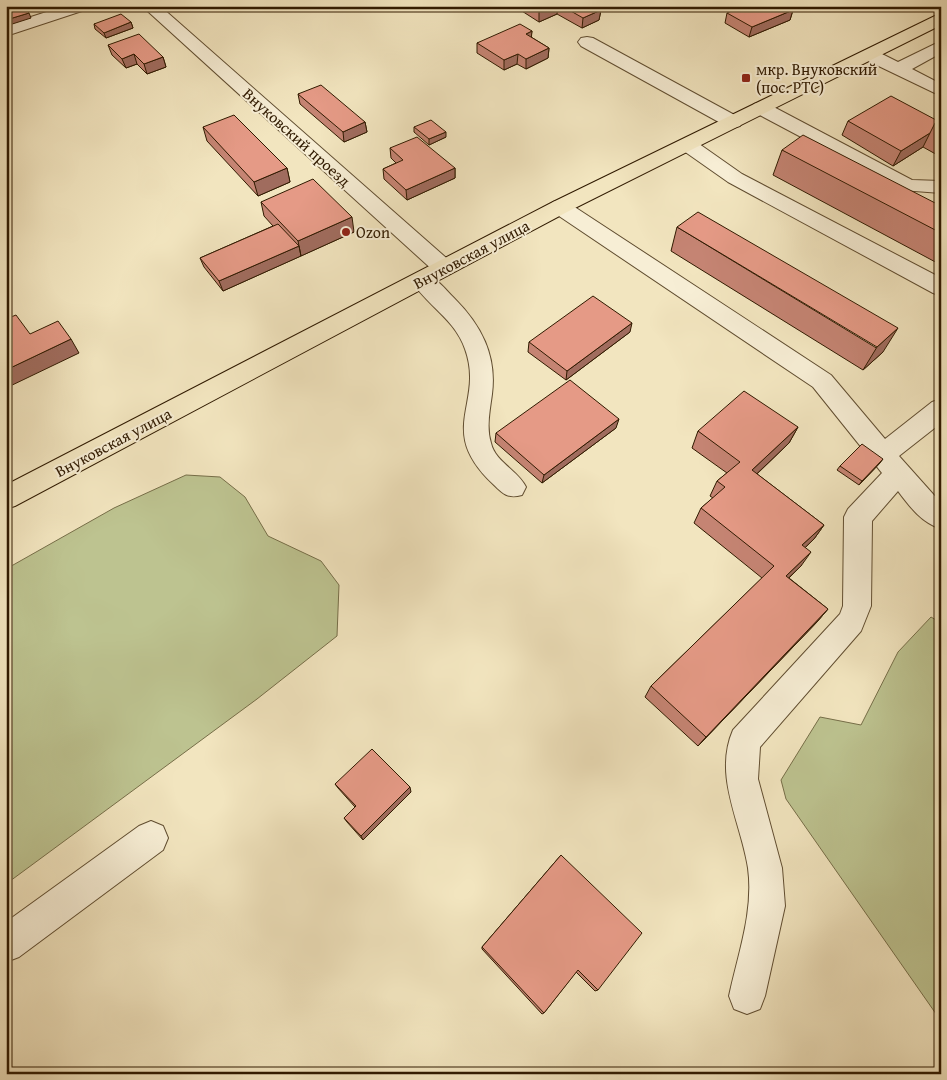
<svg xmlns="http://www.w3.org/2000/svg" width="947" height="1080" viewBox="0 0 947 1080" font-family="'Gentium Book Plus',serif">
	<rect width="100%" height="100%" fill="#f2e5bf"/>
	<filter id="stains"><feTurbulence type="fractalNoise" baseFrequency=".004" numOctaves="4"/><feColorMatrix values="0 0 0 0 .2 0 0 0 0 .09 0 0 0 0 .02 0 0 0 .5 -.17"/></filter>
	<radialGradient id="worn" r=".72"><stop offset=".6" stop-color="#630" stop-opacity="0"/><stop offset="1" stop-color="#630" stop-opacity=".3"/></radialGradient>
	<!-- green -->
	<path fill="#bdc390" stroke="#766e48" d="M186,475L220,477L245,497L268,536L321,561L339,585L337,636L257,699L6,884V569L114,508Z
		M931,617L941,623V1021L786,799L781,780L820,717L861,725L898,652Z"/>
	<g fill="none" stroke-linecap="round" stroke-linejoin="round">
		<!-- minor casing -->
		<g stroke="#604d30" stroke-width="2">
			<path id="minor" d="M65,6H90L88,9L6,36V25Z
				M142,6H160L452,263L455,268L452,273L444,275L436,273Z
				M587,37L593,38L740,118L742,122L740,126L733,128L726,126L581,46L578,42L581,38Z
				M941,41V53L912,69L941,84V96L864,59L861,55L864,51L870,50L876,51L898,62Z
				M761,102L768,104L912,180L941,181V193L901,190L754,112L752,108L754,104Z
				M688,139L695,141L742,174L941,278V296L933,293L728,182L681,149L678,145L681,141Z
				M560,200L567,202L831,375L885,439L932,402L941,399V423L899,456L941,503V529C921,522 910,507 898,491L872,521L871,606L861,631L760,747L758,779L782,868L785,906L765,996L760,1009L747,1014L734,1009L729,996C738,954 754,911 748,868C741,822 713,776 733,730L840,614L843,606L844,517L848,509L882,473L813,387L553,212L550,207L553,202Z
				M422,272C435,276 445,289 454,298C481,325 497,355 492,394C490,410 486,427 491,443C495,462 518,470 526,487L522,495C508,499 503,494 493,484C435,429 485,404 465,349C455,319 426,305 411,280L414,275Z
				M151,821L163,826L168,838L163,850L19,957L6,962V922L139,826Z"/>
		</g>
		<!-- major casing -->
		<g stroke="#301a00" stroke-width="2">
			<path id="major" d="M941,13V25L567,212L15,506L6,509V485L553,202Z"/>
		</g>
		<!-- minor -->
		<use href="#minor" fill="#f7eed5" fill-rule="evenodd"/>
		<!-- major -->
		<use href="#major" fill="#f2e5bf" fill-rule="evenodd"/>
	</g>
	<!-- wall -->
	<path fill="#c58473" stroke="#301a00" d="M514,6H594L601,10L599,20L582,28L557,14L539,22Z
		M793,10L790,20L749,37L725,23L727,13Z
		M131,22L133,28L106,38L95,29L94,24Z
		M532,31L531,37L549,48L548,58L526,69L517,64L504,70L477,53V43Z
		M108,45L163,57L166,67L147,74L137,64L126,68L112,55Z
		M298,94L365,122L367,132L344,142L300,104Z
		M941,119V157L923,147L893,166L842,135L848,121H938Z
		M203,127L287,168L290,182L258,196L207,141Z
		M414,127L446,137L429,145L414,132Z
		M390,148L455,168V178L407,200L384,179L383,169L396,163L391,158Z
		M782,150L941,206V265L773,175Z
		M261,202L354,232L223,291L204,267L200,258L273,226L264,216Z
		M677,227L883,352L863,370L671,251Z
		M630,332L566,380L528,352L529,342Z
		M798,427L789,443L757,474L824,525L814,539L805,548L801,566L789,578L828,609L817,622L698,746L645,697L651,686L762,578L694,523L701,508L713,498L710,496L717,481L727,473L692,448L698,431Z
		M616,428L542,483L495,442L496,433Z
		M880,463L859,485L837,470L840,466Z
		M335,784L411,792L363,840L347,822L344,818L355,807L338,788Z
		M561,855L598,990L595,991L576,972L544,1013L542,1014L482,949V947Z"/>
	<!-- shaded-wall -->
	<path fill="#a06c5e" stroke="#301a00" d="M200,6H209L201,9Z
		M552,6H558L557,14L539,22V12Z
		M601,10L599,20L582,28L583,18Z
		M793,10L790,20L749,37L752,27Z
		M29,13L31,18L6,26V20Z
		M131,22L133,28L106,38L104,33Z
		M532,31L531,41L526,34Z
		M549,48L548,58L526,69V59Z
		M134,54L137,64L126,68L122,59Z
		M518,54L517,64L504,70V60Z
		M163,57L166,67L147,74L144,64Z
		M365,122L367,132L344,142L343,132Z
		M446,132V137L429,145V139Z
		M930,133L923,147L893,166L901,151Z
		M287,168L290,182L258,196L254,182Z
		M455,168V178L407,200L406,190Z
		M352,217L354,232L301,256L298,241Z
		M299,246L301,256L223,291L219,281Z
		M632,323L630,332L566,380L567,371Z
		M898,328L883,352L863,370L877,347Z
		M71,339L79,353L6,388V370Z
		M619,419L616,428L542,483L544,475Z
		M798,427L789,443L744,486L752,470Z
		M883,459L880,463L859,485L862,481Z
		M824,525L814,539L792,560L802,545Z
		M811,552L801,566L777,589L786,576Z
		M828,609L817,622L698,746L706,737Z
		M410,787L411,792L363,840L361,836Z"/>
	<!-- building -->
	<path fill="#e59a86" stroke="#301a00" d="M20,6H22L29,13L6,20V11Z
		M530,6H552L539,12Z
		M562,6H594L601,10L583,18Z
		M744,6H787L793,10L752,27L727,13Z
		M121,14L131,22L104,33L94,24Z
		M520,24L532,31L526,34L549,48L526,59L518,54L504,60L477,43Z
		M139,34L163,57L144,64L134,54L122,59L108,45Z
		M321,85L365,122L343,132L298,94Z
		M891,96L938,121L935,123L930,133L901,151L848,121Z
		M234,115L287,168L254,182L203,127Z
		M941,119V126L935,123Z
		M431,120L446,132L429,139L414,127Z
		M803,135L941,206V233L782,150Z
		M417,137L455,168L406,190L383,169L403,160L390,148Z
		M313,179L352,217L298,241L261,202Z
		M698,212L898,328L877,347L677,227Z
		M278,224L299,246L219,281L200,258Z
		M593,296L632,323L567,371L529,342Z
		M16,315L30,334L58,321L71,339L6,370V319Z
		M570,380L619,419L544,475L496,433Z
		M744,391L798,427L752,470L824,525L802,545L811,552L786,576L828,609L706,737L651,686L774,566L701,508L725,487L717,481L740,462L698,431Z
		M862,444L883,459L862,481L840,466Z
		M372,749L410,787L361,836L344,818L356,806L335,784Z
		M561,855L642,933L598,990L578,970L544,1013L482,947Z"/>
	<!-- markers -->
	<g fill="#8f2418" stroke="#f7eed5" stroke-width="2">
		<rect x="741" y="73" width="10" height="10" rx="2.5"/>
		<circle cx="346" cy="232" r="5"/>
	</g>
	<g text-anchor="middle" stroke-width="4" stroke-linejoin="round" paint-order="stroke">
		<!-- far-poi labels -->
		<g font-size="16" fill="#301a00" stroke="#f7eed5" text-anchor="start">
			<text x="756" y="75">мкр. Внуковский<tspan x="756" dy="18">(пос. РТС)</tspan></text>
			<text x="356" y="238">Ozon</text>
		</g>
		<!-- far-street labels -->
		<g font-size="16" fill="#301a00" stroke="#f7eed5">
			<text transform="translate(297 137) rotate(42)" y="6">Внуковский проезд</text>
			<text transform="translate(471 254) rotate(-28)" y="6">Внуковская улица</text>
			<text transform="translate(113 442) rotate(-28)" y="6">Внуковская улица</text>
		</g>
	</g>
	<!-- margin -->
	<rect width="947" height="1080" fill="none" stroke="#f2e5bf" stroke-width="25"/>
	<rect x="8" y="8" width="932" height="1065" fill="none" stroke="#301a00" stroke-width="2.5"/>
	<rect x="12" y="12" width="922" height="1055" fill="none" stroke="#301a00"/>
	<rect width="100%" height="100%" filter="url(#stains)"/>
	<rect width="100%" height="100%" fill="url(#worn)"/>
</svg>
